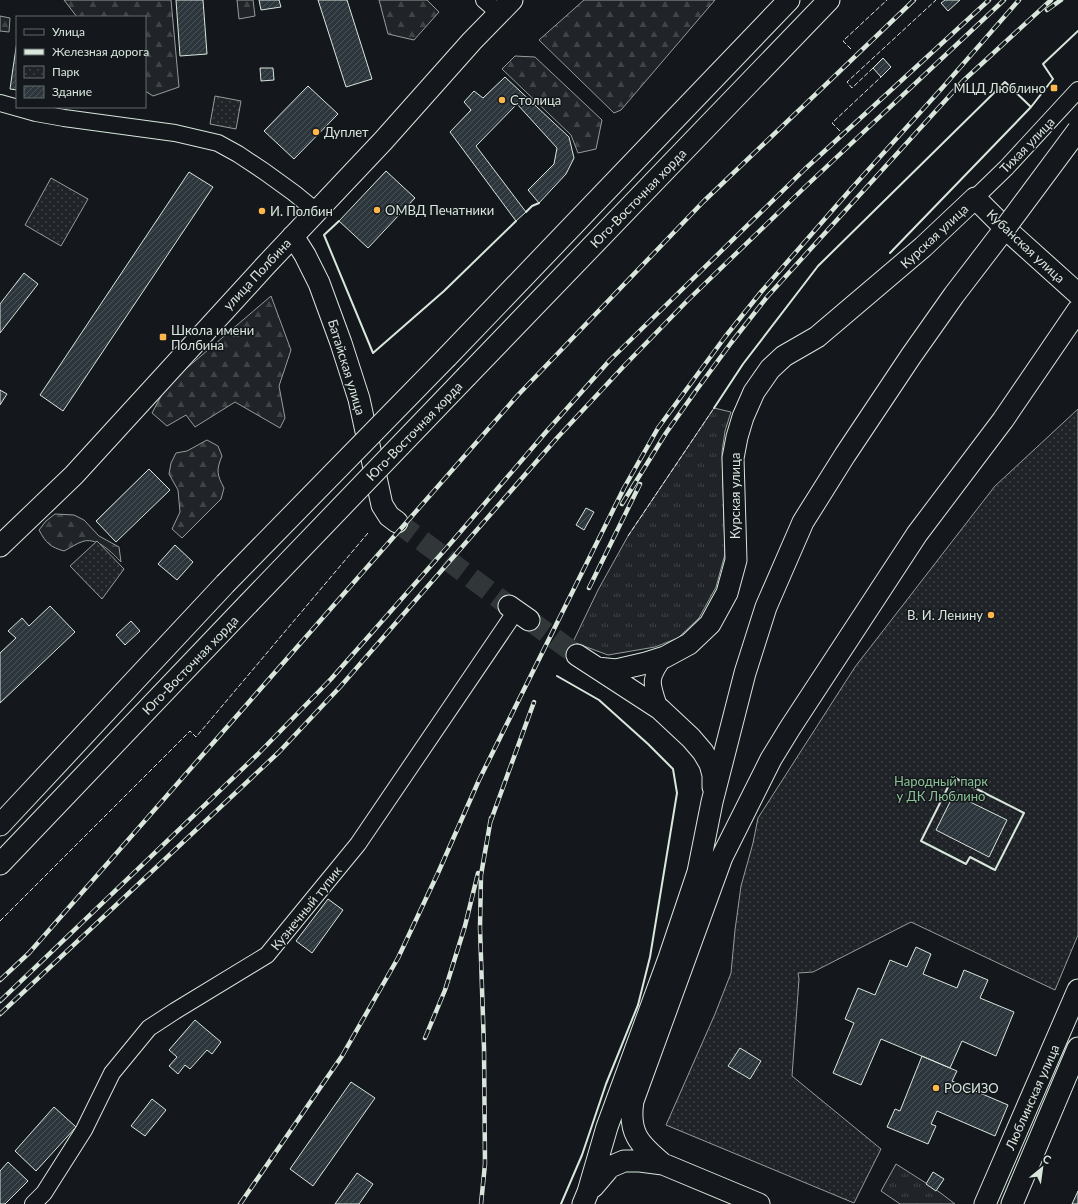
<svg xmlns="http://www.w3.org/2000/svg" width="1078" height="1204" viewBox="0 0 1078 1204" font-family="Lato,sans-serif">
	<defs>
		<pattern id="grass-tufts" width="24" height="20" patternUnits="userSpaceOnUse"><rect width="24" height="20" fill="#202428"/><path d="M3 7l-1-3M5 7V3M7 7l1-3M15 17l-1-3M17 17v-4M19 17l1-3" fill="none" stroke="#404447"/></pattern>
		<pattern id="forest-firs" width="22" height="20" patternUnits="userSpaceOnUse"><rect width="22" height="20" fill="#202428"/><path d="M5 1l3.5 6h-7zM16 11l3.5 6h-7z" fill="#404447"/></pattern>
		<pattern id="park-dots" width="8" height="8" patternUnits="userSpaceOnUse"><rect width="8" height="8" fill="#202428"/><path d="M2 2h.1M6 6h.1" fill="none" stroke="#404447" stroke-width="1.8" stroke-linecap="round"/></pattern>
		<pattern id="building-hatch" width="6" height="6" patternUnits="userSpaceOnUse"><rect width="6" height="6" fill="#2c363c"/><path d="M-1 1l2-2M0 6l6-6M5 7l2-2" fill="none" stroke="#4a5358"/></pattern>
	</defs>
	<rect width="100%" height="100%" fill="#14181c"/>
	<!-- grass -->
	<path fill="url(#grass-tufts)" stroke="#939e99" d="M714,408L731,412L725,431L722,452L725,554L716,587L699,618L678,638L655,647L608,655L573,642L598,590L628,536Z
		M896,1164C916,1177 937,1189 955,1204H900L881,1191Z"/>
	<!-- forest -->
	<path fill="url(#forest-firs)" stroke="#939e99" d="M64,0H171L179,87L153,96L145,91V17H77Z
		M237,0H253L255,16L239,19Z
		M379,0H427L439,12L414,40L388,34Z
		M584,0H715L621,110L614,113L539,40Z
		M0,16L10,18L9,32L0,31Z
		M515,56L535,57L602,120L596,149L578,153L571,135L502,69Z
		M271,296L291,350L279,386L285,418L280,428L235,402L195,427L186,415L167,426L152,413L167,385Z
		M207,440L218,446L222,456C216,470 217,475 224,488L221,499L182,538L172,529L180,512L178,490L169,474L171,463L176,453L187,451Z
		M55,514L74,515L84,520L99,536L119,547L121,562C112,553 99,538 84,541C77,543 70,548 64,551C50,547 46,543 39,530L46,521Z"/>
	<!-- park -->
	<path fill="url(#park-dots)" stroke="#939e99" d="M215,96L241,101L236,129L210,124Z
		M51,178L88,199L61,246L25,225Z
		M1078,409V935L1055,990L911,922L813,972L798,973L799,979L792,1076L881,1149L854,1203L666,1125L715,1014L731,973L735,930L741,886L753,843L758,818L855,667L995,486Z
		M97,541L124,569L102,599L70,566Z"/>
	<!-- building -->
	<path fill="url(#building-hatch)" stroke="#d8e6dc" d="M176,0H203L207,54L180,56Z
		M259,0H279L281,7L261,10Z
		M318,0H347L372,79L346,87Z
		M945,0H960L948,11L941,3Z
		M17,41V90L10,89Z
		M883,58L891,67L881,77L873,68Z
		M260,68H273L274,80L261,81Z
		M505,77L569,137L574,158L566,174L539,203L528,190L554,164L557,148L517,104L476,146L526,212L516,221L450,132L471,110L464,102L474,91L483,98Z
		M308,86L338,114L294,159L264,131Z
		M386,171L415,198L368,248L339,221Z
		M189,172L213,187L63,411L40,395Z
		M24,273L38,284L0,333V304Z
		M0,390L7,394L0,405Z
		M149,469L170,490L116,542L96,521Z
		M586,508L594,512L584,530L576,525Z
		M175,545L193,562L177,580L158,564Z
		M50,606L75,632L0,703V653L16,638L8,631L22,618L29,626Z
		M131,621L140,631L125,645L116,635Z
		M954,794L1007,820L989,857L936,830Z
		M328,899L343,910L312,953L296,941Z
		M916,947L931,954L923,974L957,988L964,970L988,980L980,998L1014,1012L996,1056L962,1041L950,1068L881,1039L861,1085L833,1073L854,1023L845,1019L858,988L875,995L890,960L907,967Z
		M195,1020L221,1042L212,1054L207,1050L190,1069L185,1065L178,1074L169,1066L177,1057L169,1050Z
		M740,1048L761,1061L750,1079L728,1066Z
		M922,1056L957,1071L952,1081L1008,1105L995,1136L937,1111L931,1124L936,1126L928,1144L887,1127L895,1109L900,1111Z
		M351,1082L375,1098L313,1186L290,1169Z
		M152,1099L166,1110L145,1136L131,1126Z
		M54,1107L76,1127L36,1171L15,1151Z
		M8,1162L28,1181L5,1204H0V1171Z
		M933,1172L944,1179L936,1191L926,1184Z
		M357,1173L373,1184L359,1204H335Z
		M1078,1191V1204H1072Z"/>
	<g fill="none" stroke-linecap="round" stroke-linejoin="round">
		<!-- major-tunnel -->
		<path stroke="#313739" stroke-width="21" stroke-dasharray="21 10" stroke-linecap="butt" d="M397,522L509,606
			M529,620L577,655"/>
		<!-- minor casing -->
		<g stroke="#d8e6dc" stroke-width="18">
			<path id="minor" d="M484,0L499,13
				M0,103L36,113L64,118L175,133L218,143L238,154L265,172L294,193L316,211
				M975,198L1006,168L1078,90
				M660,709C651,683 648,679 665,657
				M33,1204L44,1193L84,1130L112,1073L149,1028L175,1011L267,955L358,844L516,611"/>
		</g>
		<!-- major casing -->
		<g stroke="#d8e6dc" stroke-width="23">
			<path id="major" d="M293,236L305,255L319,283L341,343L359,399L382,505L389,516L397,522
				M447,357L789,0
				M467,376L829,0
				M0,546L74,475L266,265L383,141L472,41L512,0
				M509,606L529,620
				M577,655L660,709L691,738L703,752L710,764L713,775V787
				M597,668L616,670L646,663L665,657L689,644L710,624L727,593L736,560L733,458L737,437L743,417L754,392L770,369L784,356L817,337L923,247L975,198L1007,230L1078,294
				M0,825L225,584
				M0,864L248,604
				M663,1164C639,1144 628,1133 633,1101L722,857L771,759L790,728L917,534L1003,420L1078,310
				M593,1187L610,1167L624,1161H640L663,1164L759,1204
				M583,1204L588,1192L607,1127L669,958L698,872L712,802L745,673L766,607L803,522L845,455L911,356L954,295L1003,231
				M985,1204L1078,990
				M1012,1204L1078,1048"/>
		</g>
		<!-- minor -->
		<use href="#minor" stroke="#14181c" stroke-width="16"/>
		<!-- major -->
		<use href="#major" stroke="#14181c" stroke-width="21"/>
		<!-- rail casing -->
		<g stroke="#d8e6dc" stroke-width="4.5">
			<path id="rail" d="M1047,10L1061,0
				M622,504L666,433L695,392L731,343L767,297L963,81L1051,0
				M589,588L640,484
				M490,823L534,702
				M0,980L29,953L518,395L703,202L914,0
				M0,1001L258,754L331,679L450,544L546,432L610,360L805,169L989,0
				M0,1014L279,752L340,687L557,438L623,367L688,300L805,187L1004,0
				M425,1038L445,990L465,926L478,873
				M240,1204L342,1056L398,958L438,873L479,780L624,488L658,428L725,337L761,292L851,189L943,87L1019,0
				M481,1204L485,1164L484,1048L480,928L481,875L491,818"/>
		</g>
		<!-- rail -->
		<use href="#rail" stroke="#14181c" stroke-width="3" stroke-dasharray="9" stroke-linecap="butt"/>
		<!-- major-bridge casing -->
		<g stroke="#d8e6dc" stroke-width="23" stroke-linecap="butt">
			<path id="major-bridge" d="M1003,231L1078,130
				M225,584L447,357
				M248,604L467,376"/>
		</g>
		<!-- major-bridge -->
		<use href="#major-bridge" stroke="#14181c" stroke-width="21"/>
		<!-- fence -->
		<path stroke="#d8e6dc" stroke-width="1" stroke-dasharray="5 2" stroke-linecap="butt" d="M851,49L843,41L887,0
			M873,68L852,88L847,82L936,0
			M840,131L832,123L881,77
			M628,536L714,408
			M0,921L190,731L196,737L368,533"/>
		<!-- wall -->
		<path stroke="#d8e6dc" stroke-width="2" d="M526,212L532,206L539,203
			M339,221L324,235L373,353L444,291L516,221
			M890,253L1031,107
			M714,408L743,364L818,266L1005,82L1031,107L1053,79L1043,64L1078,31
			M557,676L599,700L648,744L673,769L677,793L650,957L638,1005L606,1084L582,1155L561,1204
			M953,777L1024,813L995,870L970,857L966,864L921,841Z"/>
	</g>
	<!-- markers -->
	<g fill="#ffb74d" stroke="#14181c" stroke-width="1.5">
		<rect x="1050" y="84" width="8" height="8" rx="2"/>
		<circle cx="502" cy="100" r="4"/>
		<circle cx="316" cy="132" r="4"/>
		<circle cx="377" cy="210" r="4"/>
		<circle cx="262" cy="211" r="4"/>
		<rect x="159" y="333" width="8" height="8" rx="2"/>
		<circle cx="991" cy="615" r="4"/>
		<circle cx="936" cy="1088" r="4"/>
	</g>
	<g text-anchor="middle" stroke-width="3" stroke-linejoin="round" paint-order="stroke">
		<!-- poi labels -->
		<g font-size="13" fill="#d8e6dc" stroke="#14181c" text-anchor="start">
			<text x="1046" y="93" text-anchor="end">МЦД Люблино</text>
			<text x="510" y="105">Столица</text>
			<text x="324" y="137">Дуплет</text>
			<text x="385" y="215">ОМВД Печатники</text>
			<text x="270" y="216">И. Полбин</text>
			<text x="171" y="335">Школа имени<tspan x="171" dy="15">Полбина</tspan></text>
			<text x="983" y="620" text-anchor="end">В. И. Ленину</text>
			<text x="944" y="1093">РОСИЗО</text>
		</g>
		<!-- street labels -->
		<g font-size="13" fill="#d8e6dc" stroke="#14181c">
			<text transform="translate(1027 145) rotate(-46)" y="5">Тихая улица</text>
			<text transform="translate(638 198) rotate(-46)" y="5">Юго-Восточная хорда</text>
			<text transform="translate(934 236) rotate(-43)" y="5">Курская улица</text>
			<text transform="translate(1026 246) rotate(43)" y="5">Кубанская улица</text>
			<text transform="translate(257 274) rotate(-47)" y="5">улица Полбина</text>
			<text transform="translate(347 367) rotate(73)" y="5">Батайская улица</text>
			<text transform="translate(414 431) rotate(-46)" y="5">Юго-Восточная хорда</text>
			<text transform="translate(735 496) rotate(-90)" y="5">Курская улица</text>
			<text transform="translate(190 665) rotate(-46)" y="5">Юго-Восточная хорда</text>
			<text transform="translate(306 908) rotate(-51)" y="5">Кузнечный тупик</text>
			<text transform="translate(1032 1097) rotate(-66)" y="5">Люблинская улица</text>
		</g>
		<!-- park labels -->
		<g font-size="13" fill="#8ac095" stroke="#14181c">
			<text x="941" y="786">Народный парк<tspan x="941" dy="15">у ДК Люблино</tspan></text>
		</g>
	</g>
	<!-- legend -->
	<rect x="16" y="16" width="130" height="92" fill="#14181c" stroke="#626a69"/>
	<rect x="24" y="29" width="20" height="6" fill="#14181c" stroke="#626a69"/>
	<text x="52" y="36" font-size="12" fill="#d8e6dc">Улица</text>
	<rect x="24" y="49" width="20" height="6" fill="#d8e6dc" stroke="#626a69"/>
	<text x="52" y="56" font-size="12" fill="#d8e6dc">Железная дорога</text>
	<rect x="24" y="66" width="20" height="12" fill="url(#park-dots)" stroke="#626a69"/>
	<text x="52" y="76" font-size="12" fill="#d8e6dc">Парк</text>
	<rect x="24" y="86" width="20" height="12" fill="url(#building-hatch)" stroke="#626a69"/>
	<text x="52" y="96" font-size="12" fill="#d8e6dc">Здание</text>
	<!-- north arrow -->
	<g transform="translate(1042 1168) rotate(29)" stroke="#14181c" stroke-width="3" paint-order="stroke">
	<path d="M0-3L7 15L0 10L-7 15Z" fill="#d8e6dc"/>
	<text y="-6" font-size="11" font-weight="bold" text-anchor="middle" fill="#d8e6dc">С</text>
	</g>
</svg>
